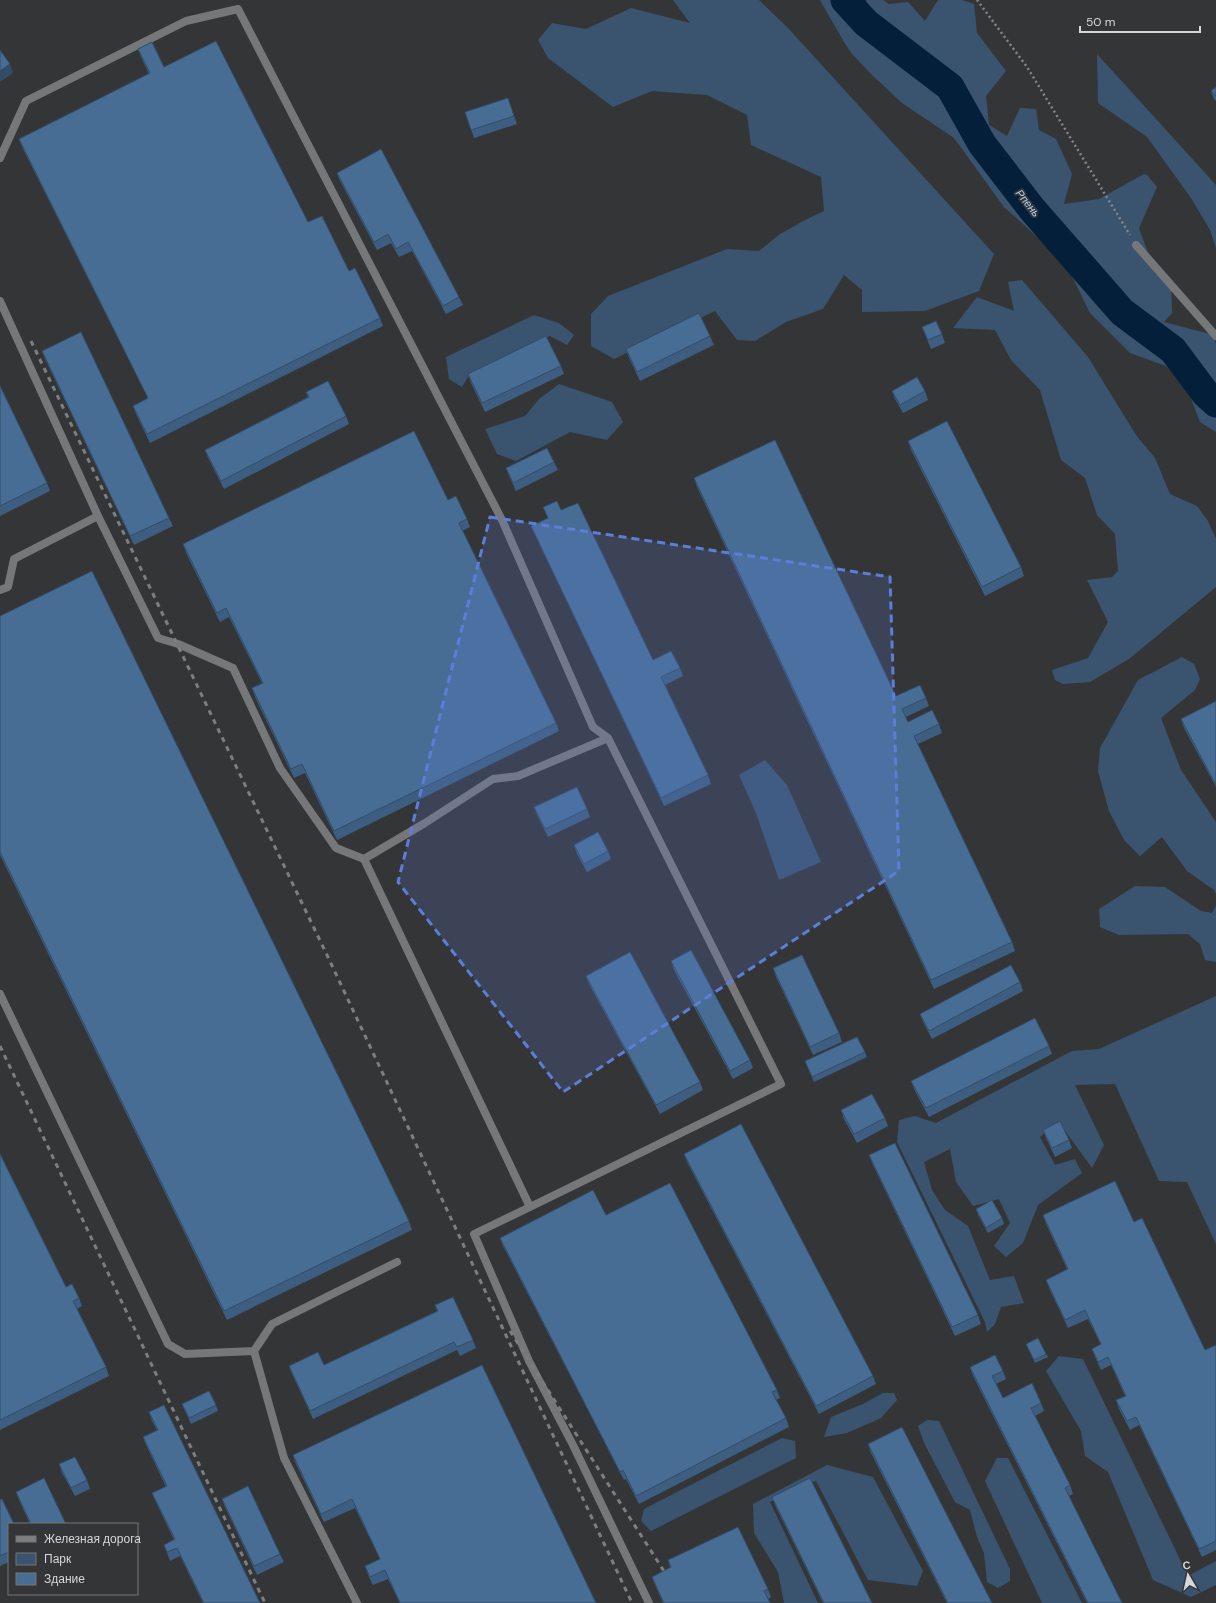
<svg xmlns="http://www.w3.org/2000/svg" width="1216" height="1603" viewBox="0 0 1216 1603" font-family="'DM Sans',sans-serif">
	<rect width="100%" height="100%" fill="#343537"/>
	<!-- green -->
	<path fill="#3a5470" d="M673,0H759L788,28L994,254L979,291L925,311L862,312V290L844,275L823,309L786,322L755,341L737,340L715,311L614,359L591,346V314L608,296L727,249L759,251L780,234L809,218L824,211L821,177L751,145L747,115L707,95L652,91L613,107L548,58L538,40L552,23L586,29L631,8L690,23Z
		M820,0H859L861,6L867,0H883L889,4L908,2L925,21L938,0H962L974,4L977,33L1006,71L986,96L989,125L1007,136L1020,108L1036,109L1039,130L1056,139L1072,174L1064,204L1099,199L1144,174L1147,175L1157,187L1139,228L1148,253L1171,280L1172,313L1164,322L1214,335L1216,345V432L1200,422L1186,385L1166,366L1130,353L1090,313L1065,262L1004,207L954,138L902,103L872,75L852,54L844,42Z
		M1097,54L1216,185V248L1210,230L1191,198L1147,137L1098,103Z
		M1022,280L1088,357L1136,435L1155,458L1170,494L1197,506L1208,521L1216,539V587L1129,659L1090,682L1063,684L1055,680L1052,670L1088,658L1108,622L1087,580L1112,577L1118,571L1115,534L1097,515L1085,478L1061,460L1040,390L1011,360L995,330L953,328L977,297L1014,311L1008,282Z
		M534,315L559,323L574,335L567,345L550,336L468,377L462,387L449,379L446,357Z
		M559,384L612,402L623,422L607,440L570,432L516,461L497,454L485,429L525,416L539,399Z
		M1182,657L1194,664L1200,679L1195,690L1161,718L1181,770L1216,822V894L1214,890L1187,871L1162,837L1140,856L1124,840L1109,811L1098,771L1100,748L1138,680Z
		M765,760L787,785L821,862L779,880L756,813L739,775Z
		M1135,886L1165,887L1201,911L1212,913L1216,906V962L1205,960L1200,944L1188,934L1119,935L1100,927L1099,909Z
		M1216,996V1244L1187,1182L1159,1181L1115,1084L1075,1085L1104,1145L1092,1168L1058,1121L1040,1137L1055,1165L1075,1159L1082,1173L1038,1205L1023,1243L1006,1257L994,1246L1010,1223L999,1199L973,1206L956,1182L950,1149L924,1162L932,1190L945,1210L968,1226L990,1280L1014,1276L1024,1303L1001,1307L995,1324L987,1332L985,1322L897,1142L899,1120L915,1116L936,1123L1072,1051L1099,1049Z
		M1059,1356L1083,1359L1188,1576L1216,1561V1585L1191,1597L1153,1580L1108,1472L1085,1456L1081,1431L1046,1371Z
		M883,1393H894L897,1400L881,1418L847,1433L824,1437L831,1417L863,1404Z
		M927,1420L939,1421L1010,1569V1581L998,1588L987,1582L984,1553L977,1537L970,1510L955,1502L925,1445L918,1426Z
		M782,1438L795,1441L796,1458L651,1531L641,1521L644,1509Z
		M997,1458H1008L1082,1603H1042L985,1481Z
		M827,1465L873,1477L923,1571L917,1586L868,1580L816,1481L770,1502L818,1603H784L778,1572L754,1533L753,1504Z"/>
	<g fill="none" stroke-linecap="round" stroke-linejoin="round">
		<!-- river -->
		<path stroke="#031f3a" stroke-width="29" d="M845,0L866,23L950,87L982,144L1032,209L1122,312L1173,350L1206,394L1216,403"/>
		<!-- path -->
		<path stroke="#848687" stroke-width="2.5" stroke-dasharray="2 3" stroke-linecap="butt" d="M977,0L1027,67L1130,235"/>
		<!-- lane -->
		<path stroke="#767778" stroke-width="8" d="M0,158L26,101L186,21L238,9L502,520L593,727L608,738
			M1136,245L1216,336
			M0,301L98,516
			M0,590L8,587L14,559L98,516L158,638L178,644L233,668L280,768L336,848L364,859L530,1207L474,1234L529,1361L573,1445L649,1603
			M364,859L425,823L493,779L518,776L608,738L781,1084L530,1207
			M0,994L168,1344L185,1354L254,1351
			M357,1603L284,1458L254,1351L272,1324L397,1262"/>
		<!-- rail -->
		<path stroke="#7d7e80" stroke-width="3" stroke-dasharray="5 5" stroke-linecap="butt" d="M31,341L327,955L632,1603
			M0,1046L265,1603
			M510,1331L669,1579"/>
	</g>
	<!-- wall -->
	<path fill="#3d5e80" d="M138,49L164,67L308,222L349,271L380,318L383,326L150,443L136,414L133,406L148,398L22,147L19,139L149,74L141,57Z
		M1216,87V101L1214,99L1211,91Z
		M508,98L517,124L474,138L465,112Z
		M381,149L459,297L463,305L446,314L412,251L399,257L391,243L377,250L340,181L337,173Z
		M922,327L942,334L945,343L931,349Z
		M710,336L714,345L640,381L629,358L626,349Z
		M42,351L169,518L173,526L134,545L45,359Z
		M561,366L564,374L485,412L471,383L468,374Z
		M0,386L47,483L50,491L0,516Z
		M892,391H925L928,400L903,413L895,399Z
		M306,392L346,416L349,424L224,489L208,458L205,450L308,397Z
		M908,441L1021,567L1024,576L985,596L911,450Z
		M554,462L558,470L516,491L509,476L506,468Z
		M694,478L896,696L926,698L929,706L906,717L908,722L939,724L942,733L918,744L1012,942L1015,951L934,989L697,487Z
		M448,500L467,519L470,527L462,531L556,723L559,731L337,840L305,773L294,778L255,697L252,688L262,683L229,617L220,622L186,553L183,544Z
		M543,507L561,510L653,660L680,668L683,676L665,685L708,775L711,784L664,806L535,534L531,526L548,518Z
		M0,616L409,1221L412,1230L227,1320L0,855Z
		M1216,701V787L1184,728L1181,719Z
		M534,807L587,809L590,817L548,837L537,815Z
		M574,845L608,851L611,859L587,872L577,854Z
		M671,961L750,1060L753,1068L733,1079L674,970Z
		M773,968L839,1033L842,1042L813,1055L776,977Z
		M586,976L700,1082L703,1090L660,1114L589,984Z
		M1020,982L1023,991L932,1039L923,1022L920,1014Z
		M1049,1046L1052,1054L929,1117L914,1089L911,1081Z
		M865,1052L867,1057L814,1082L805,1061Z
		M841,1110L885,1118L888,1126L857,1143L844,1119Z
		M1043,1130L1069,1140L1072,1148L1055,1157L1046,1138Z
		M0,1154L66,1287L79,1298L82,1306L77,1309L106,1367L109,1376L0,1430Z
		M684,1154L873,1376L876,1384L819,1414L687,1162Z
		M869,1155L978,1315L981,1324L955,1336L872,1163Z
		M976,1209L1002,1218L1004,1224L988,1233L978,1215Z
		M606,1215L777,1390L780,1398L776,1400L786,1418L789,1427L639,1504L626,1479L624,1480L503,1246L500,1238Z
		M1043,1215L1134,1222L1205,1350L1216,1345V1550L1202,1557L1139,1425L1130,1430L1119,1409L1116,1400L1125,1396L1111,1365L1101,1370L1095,1357L1092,1349L1101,1345L1088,1319L1068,1328L1049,1288L1046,1280L1067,1269L1046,1224Z
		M435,1305L473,1340L476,1348L460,1356L457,1350L313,1419L292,1374L289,1366L324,1365L437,1311Z
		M1026,1344L1046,1354L1048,1357L1035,1363Z
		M970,1367L1003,1371L1006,1379L996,1384L1003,1398L1041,1403L1044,1411L1035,1416L1070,1485L1073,1494L1069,1496L1122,1603H1087L973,1376Z
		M182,1404L216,1405L218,1411L191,1424Z
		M149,1412L260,1603H203L180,1556L170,1561L164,1545L174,1540L156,1502L152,1493L166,1487L146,1445L143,1437L157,1430L152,1421Z
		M868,1444L992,1603H947L871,1453Z
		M293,1455L596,1603H400L388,1579L373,1585L368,1575L365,1566L380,1559L355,1508L324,1522L296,1464Z
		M59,1464L87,1480L90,1489L75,1496L62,1473Z
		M16,1492L66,1524H30L19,1500Z
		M772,1497L872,1603H823L775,1505Z
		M222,1499L280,1554L284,1562L257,1575L225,1507Z
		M0,1500L9,1524V1562L0,1566Z
		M668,1560L768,1589L771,1597L768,1599L770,1603H663L655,1585L652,1577L670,1568Z"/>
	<!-- shaded-wall -->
	<path fill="#324c68" d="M10,64L13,73L0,82V71Z"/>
	<!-- building -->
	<path fill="#476d95" stroke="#324c68" d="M216,41L308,222L322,216L349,271L355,268L380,318L147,434L133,406L148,398L19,139L150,73L138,49L152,42L164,67Z
		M0,50L10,64L0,71Z
		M1216,87V96L1211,91Z
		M508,98L514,116L471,130L465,112Z
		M381,149L459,297L443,306L408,242L396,249L388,234L374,242L337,173Z
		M699,313L710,336L637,372L626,349Z
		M936,321L942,334L928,340L922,327Z
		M81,332L169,518L130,536L42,351Z
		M546,336L561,366L482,403L468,374Z
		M917,377L925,391L900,405L892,391Z
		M328,381L346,416L221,481L205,450L309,397L306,392Z
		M0,386L47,483L0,506Z
		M947,421L1021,567L982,587L908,441Z
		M414,431L448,500L456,496L467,519L459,523L556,723L334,831L302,764L291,769L252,688L263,683L226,608L217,613L183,544Z
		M775,440L896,696L920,685L926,698L902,709L908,722L932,710L939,724L914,736L1012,942L931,980L694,478Z
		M547,448L554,462L513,483L506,468Z
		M557,501L561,510L578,503L653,660L671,651L680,668L661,677L708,775L661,798L531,526L548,518L543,507Z
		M92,571L409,1221L224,1311L0,852V616Z
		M1216,701V785L1181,719Z
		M577,787L587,809L545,829L534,807Z
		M598,832L608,851L584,864L574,845Z
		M691,950L750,1060L730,1071L671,961Z
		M630,952L700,1082L656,1105L586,976Z
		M802,955L839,1033L810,1047L773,968Z
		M1011,965L1020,982L929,1031L920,1014Z
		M1035,1018L1049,1046L926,1108L911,1081Z
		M857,1037L865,1052L812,1077L805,1061Z
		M872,1094L885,1118L854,1134L841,1110Z
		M1060,1121L1069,1140L1052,1148L1043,1130Z
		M741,1124L873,1376L816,1406L684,1154Z
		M895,1143L978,1315L952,1327L869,1155Z
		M0,1154L66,1287L72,1284L79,1298L73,1301L106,1367L0,1420Z
		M1115,1181L1134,1222L1142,1218L1205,1350L1216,1345V1541L1199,1549L1136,1417L1127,1421L1116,1400L1126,1396L1108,1357L1098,1362L1092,1349L1101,1344L1085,1310L1065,1320L1046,1280L1068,1269L1043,1215Z
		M670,1183L777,1390L772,1392L786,1418L636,1496L623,1470L620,1472L500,1238L593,1190L606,1215Z
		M992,1200L1002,1218L986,1228L976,1209Z
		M453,1297L473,1340L457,1347L454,1342L310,1411L289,1366L318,1352L324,1365L438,1311L435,1305Z
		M1038,1338L1046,1354L1034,1360L1026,1344Z
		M995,1355L1003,1371L992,1376L1003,1398L1032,1383L1041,1403L1031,1408L1070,1485L1065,1488L1122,1603H1088L970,1367Z
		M482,1365L596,1603H400L385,1570L370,1577L365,1566L380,1559L352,1499L321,1514L293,1455Z
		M209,1391L216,1405L189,1418L182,1404Z
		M164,1405L260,1603H204L177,1548L167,1552L164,1545L175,1539L152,1493L167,1486L143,1437L158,1430L149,1412Z
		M902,1427L992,1603H948L868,1444Z
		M75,1457L87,1480L71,1488L59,1464Z
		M44,1478L66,1524H31L16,1492Z
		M810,1478L872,1603H824L772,1497Z
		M248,1486L280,1554L254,1566L222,1499Z
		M2,1499L14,1524H9V1552L0,1556V1500Z
		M738,1527L768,1589L764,1591L770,1603H664L652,1577L671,1567L668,1560Z"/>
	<!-- marked area -->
	<path fill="#5d7ed8" fill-opacity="0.2" stroke="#5d7ed8" stroke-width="3" stroke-dasharray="8 5" stroke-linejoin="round" d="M490,517L890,577L899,871L563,1092L398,882Z"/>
	<g text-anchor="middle" stroke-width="3.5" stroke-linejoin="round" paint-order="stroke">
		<!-- water labels -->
		<g font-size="11" font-style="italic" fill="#aed0f6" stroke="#343537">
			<text transform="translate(1028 203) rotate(51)" y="4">Рпень</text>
		</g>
	</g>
	<!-- legend -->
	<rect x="8" y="1523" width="130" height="72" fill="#343537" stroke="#747677"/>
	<rect x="16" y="1536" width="20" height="6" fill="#7d7e80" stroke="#747677"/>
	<text x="44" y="1543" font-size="12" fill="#d5d7d8">Железная дорога</text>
	<rect x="16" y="1553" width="20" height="12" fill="#3a5470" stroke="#747677"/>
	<text x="44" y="1563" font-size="12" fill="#d5d7d8">Парк</text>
	<rect x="16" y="1573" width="20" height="12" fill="#476d95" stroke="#747677"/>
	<text x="44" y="1583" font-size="12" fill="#d5d7d8">Здание</text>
	<!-- north arrow -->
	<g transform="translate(1188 1575) rotate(351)" stroke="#343537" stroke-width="3" paint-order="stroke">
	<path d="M0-3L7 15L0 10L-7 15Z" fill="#d5d7d8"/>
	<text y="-6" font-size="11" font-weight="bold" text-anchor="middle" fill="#d5d7d8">С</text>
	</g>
	<!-- scale -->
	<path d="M1080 26v6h120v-6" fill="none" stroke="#d5d7d8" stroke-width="2"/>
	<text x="1086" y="26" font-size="12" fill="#d5d7d8" stroke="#343537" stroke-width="3" paint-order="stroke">50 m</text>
</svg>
